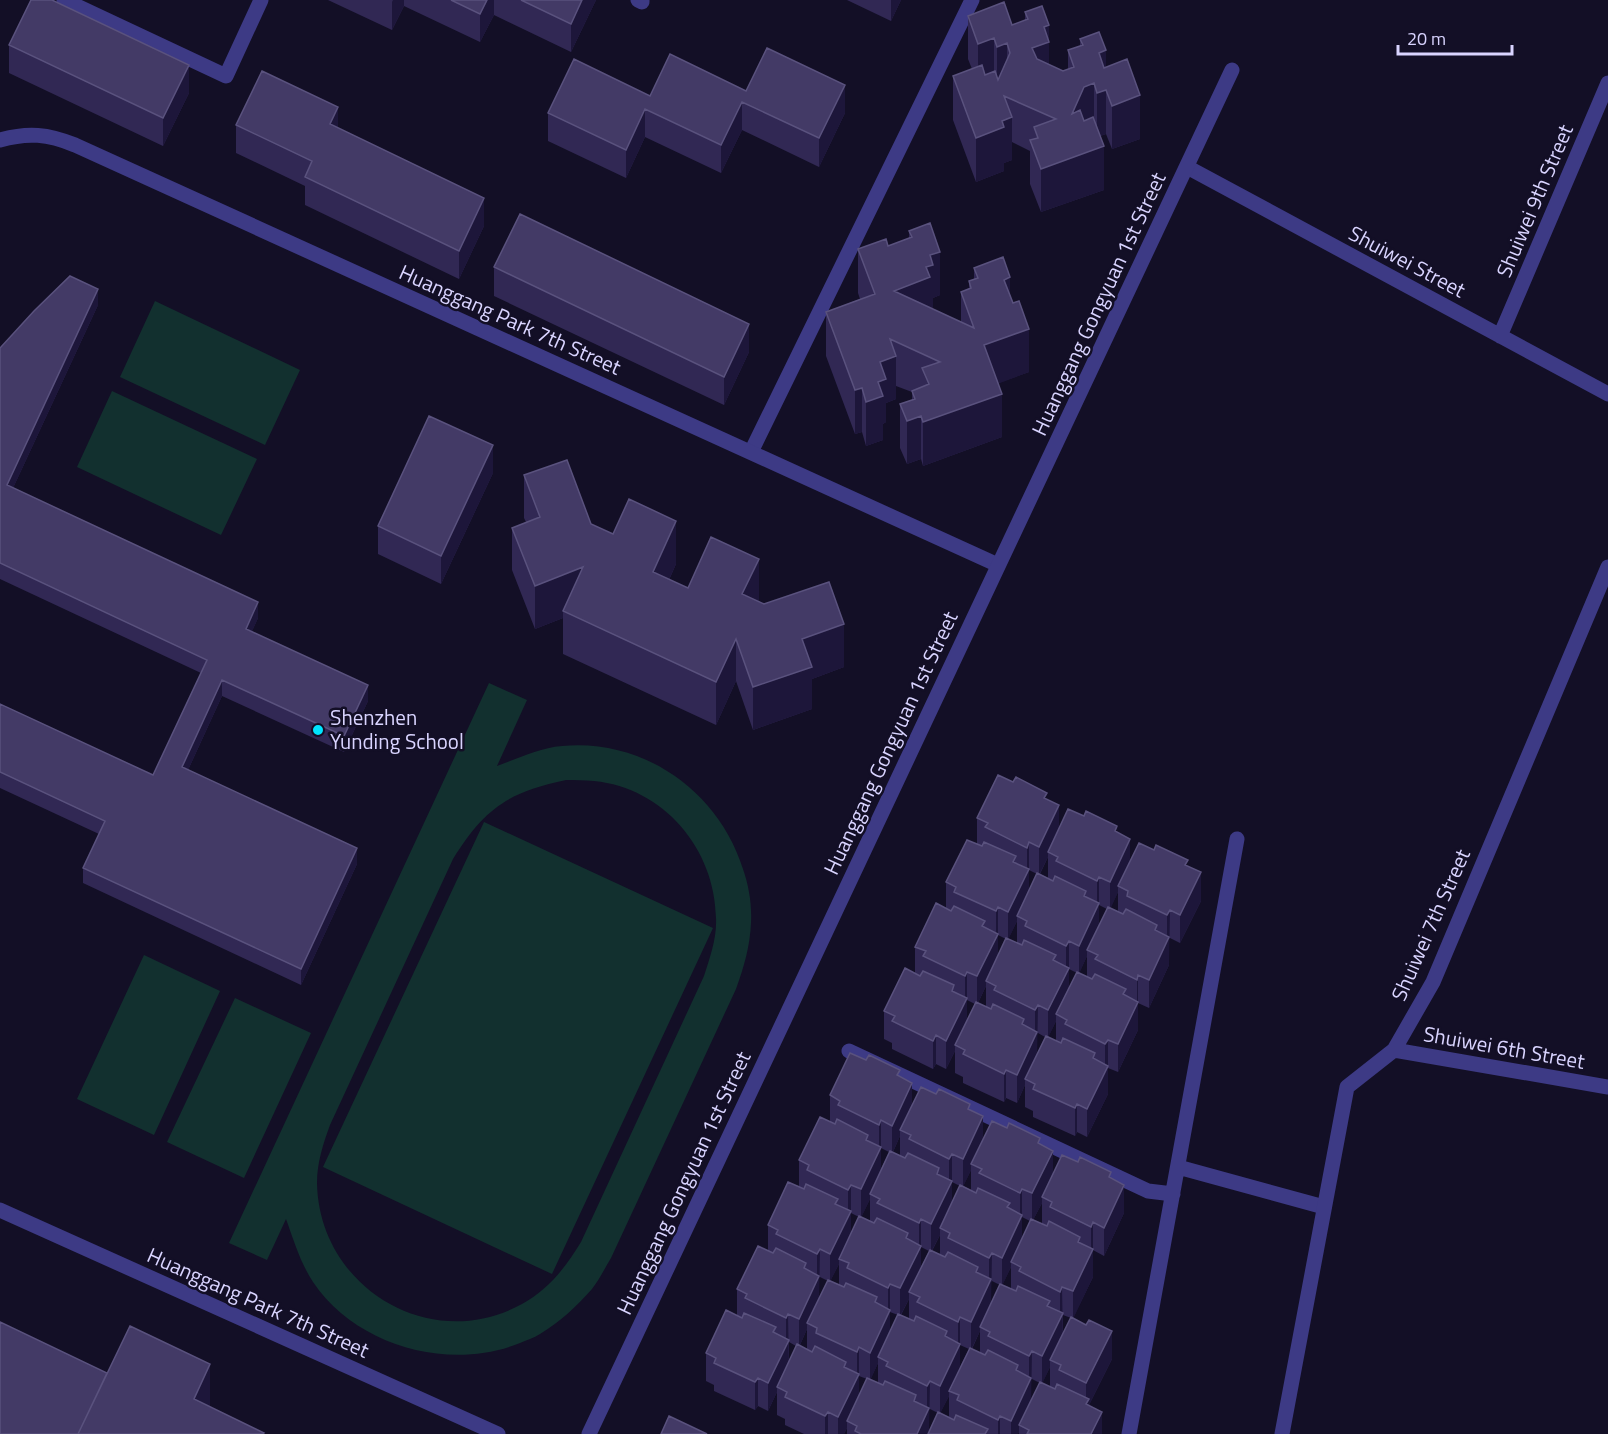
<svg xmlns="http://www.w3.org/2000/svg" width="1608" height="1434" viewBox="0 0 1608 1434" font-family="'Titillium Web',sans-serif">
	<rect width="100%" height="100%" fill="#130f26"/>
	<!-- green -->
	<path fill="#12302f" fill-rule="evenodd" d="M155,301L300,370L265,445L120,377Z
		M112,391L257,459L221,535L77,467Z
		M489,683L527,700L497,766C519,758 539,748 562,746C644,738 719,792 743,869C749,886 752,905 751,923C750,946 744,967 736,989L611,1258C605,1268 599,1280 592,1289C577,1306 560,1322 540,1334C534,1338 526,1340 520,1343C449,1372 356,1346 313,1282C300,1262 294,1241 286,1219L267,1260L229,1243ZM566,780C575,780 585,780 594,781C664,788 715,849 716,918C717,938 710,957 704,976L581,1242C565,1268 549,1289 522,1304C430,1355 319,1287 317,1183C317,1163 323,1144 330,1125L453,859C484,809 508,792 566,780Z
		M484,822L713,928L552,1274L323,1167Z
		M144,955L220,991L154,1135L77,1099Z
		M235,998L311,1033L244,1178L167,1142Z"/>
	<g fill="none" stroke-linecap="round" stroke-linejoin="round">
		<!-- service -->
		<path stroke="#3d3a85" stroke-width="15" d="M64,0L226,76L261,0
			M638,0L642,2V0
			M751,452L972,0
			M849,1051L1148,1191L1173,1194
			M1178,1167L1324,1207
			M1129,1434L1237,839"/>
		<!-- minor -->
		<path stroke="#3d3a85" stroke-width="15" d="M0,140C28,132 48,134 75,145L998,565
			M1187,167L1608,394
			M1500,336L1608,83
			M1394,1050L1608,1087
			M0,1210L498,1434
			M1282,1434L1347,1087L1394,1050L1433,982L1608,567"/>
		<!-- tertiary -->
		<path stroke="#3d3a85" stroke-width="15" d="M589,1434L1232,70"/>
	</g>
	<!-- wall -->
	<path fill="#312854" fill-rule="evenodd" d="M328,0H596L571,52L494,15L480,42L404,6L392,30Z
		M847,0H901L891,21Z
		M1025,12L1049,65L1063,71L1068,69V50L1080,46V39L1106,67L1140,139L1112,149L1106,134L1100,136L1104,190L1041,212L1030,184V151L1012,142V160L1004,163V171L976,182L953,120V76L972,69L968,59V16L1012,25L1025,21Z
		M9,45L189,93L163,146L9,73Z
		M746,91L845,113L819,167L742,130L721,173L645,137L626,178L548,141V113L650,96Z
		M236,125L338,128L484,226L459,279L305,205V186L236,153Z
		M909,231L940,295L933,298V308L932,309L961,322V292L969,289V281L974,280V268L1010,296L1029,372L998,383L1002,437L923,466L921,459L907,464L900,448V404L912,400V392L896,386V399L886,403V422L883,424V440L866,446L862,432L855,434L826,356V312L860,299L858,293V249L888,246L909,238Z
		M494,267L749,352L724,405L494,296Z
		M98,305L13,488L258,618L252,631L368,701L344,752L222,696L188,770L357,864L301,985L83,883V868L99,834L0,788V704L153,775L201,673L0,579V348Z
		M493,473L441,584L378,554V526Z
		M524,475L591,524L676,564L669,580L688,588L759,601L844,667L812,679V709L753,730L736,681L716,725L563,654V618L535,629L512,570V528L526,522L524,518Z
		M1047,799L1059,828L1117,832L1130,862L1188,866L1201,901L1180,943L1170,938L1169,939V965L1149,1008L1138,1003V1030L1118,1072L1108,1068V1094L1087,1137L1077,1132L1075,1136L1033,1117V1111L1025,1107V1085L1017,1103L1006,1098L1004,1102L963,1083V1077L955,1073V1051L946,1069L936,1064L933,1069L892,1049V1043L884,1039V1011L915,973V947L946,909V882L977,844V818ZM1048,857V878L1040,874ZM1029,870L1037,874L1029,891ZM1118,892V912L1110,908ZM1099,905L1107,909L1099,925ZM1017,921V943L1008,939ZM998,935L1006,939L998,956ZM1087,956V977L1079,973ZM1069,969L1077,973L1069,989ZM986,986V1007L978,1003ZM967,1000L975,1004L967,1020ZM1056,1021V1041L1048,1037ZM1038,1033L1045,1037L1037,1054V1035Z
		M900,1077L912,1105L970,1110L983,1139L1040,1144L1053,1174L1111,1178L1124,1213L1104,1256L1093,1250V1277L1073,1318L1112,1359L1089,1405L1102,1434H1019V1431L1018,1434H847V1428L844,1434H804L785,1425V1419L777,1415V1392L768,1411L758,1406L755,1410L714,1391V1385L706,1381V1353L737,1315V1289L768,1251V1225L799,1187V1160L830,1122V1095ZM900,1136V1156L893,1152ZM881,1148L889,1152L881,1169ZM971,1170V1190L963,1186ZM952,1182L960,1186L952,1203ZM870,1199V1221L861,1217ZM1042,1203V1224L1033,1220ZM851,1213L859,1217L851,1233ZM1022,1217L1030,1221L1022,1238ZM940,1235V1254L932,1251ZM921,1247L929,1251L921,1267ZM839,1264V1285L830,1281ZM1011,1267V1289L1002,1285ZM820,1277L828,1281L819,1299V1278ZM992,1281L1000,1285L991,1303V1282ZM909,1299V1319L901,1315ZM890,1312L898,1315L890,1332ZM1063,1315L1071,1318L1063,1335ZM807,1329V1349L800,1345ZM980,1331V1353L972,1349ZM789,1342L796,1346L789,1362ZM960,1345L969,1349L960,1367ZM878,1363V1383L870,1380ZM1050,1367V1387L1042,1383ZM859,1376L867,1379L859,1396ZM1032,1379L1040,1383L1031,1401V1380ZM949,1396V1417L940,1413ZM930,1409L938,1413L929,1431V1410Z"/>
	<!-- shaded-wall -->
	<path fill="#1d163a" d="M393,0H404V6L392,30V2Z
		M487,0H494V15L480,42V14Z
		M582,0H596L571,52V24Z
		M891,0H901L891,21Z
		M1049,25V85L1032,91V48L1044,27Z
		M994,38V82L978,87V44Z
		M1007,43V87L997,90V47Z
		M1106,50V134L1097,137V93L1099,53Z
		M189,65V93L163,146V118Z
		M1094,83V127L1072,114L1084,87Z
		M845,85V113L819,167V138Z
		M1140,95V139L1112,149V106Z
		M742,102V130L721,173V145Z
		M338,107V135L330,124Z
		M645,109V137L626,178V150Z
		M1012,117V160L1004,163V171L976,182V138L1002,121Z
		M1104,146V190L1041,212V169Z
		M484,198V226L459,279V251Z
		M940,252V295L933,298V308L930,309L894,291L926,267L930,255Z
		M1010,277V320L1004,280Z
		M98,289V305L7,501V485Z
		M749,324V352L724,405V377Z
		M1029,329V372L984,389V345Z
		M896,356V399L886,403V422L883,424V440L866,446V402L878,382L880,362Z
		M862,388V432L855,434V390Z
		M1002,394V437L923,466V422Z
		M921,416V459L907,464V421Z
		M493,445V473L441,584V556Z
		M676,521V564L653,615V572Z
		M759,559V602L742,594Z
		M583,567L563,611V618L535,629V586Z
		M258,602V618L246,645V629Z
		M844,624V667L812,679V709L753,730V687L802,639Z
		M736,639V681L716,725V682Z
		M222,680V696L182,783V767Z
		M368,685V701L344,752V736Z
		M1059,805V833L1048,852V857L1039,875V847Z
		M1130,839V867L1118,886V892L1110,910V882Z
		M1029,842V897L1017,916V921L1008,940V912L1027,873V848Z
		M357,848V864L301,985V969Z
		M1201,872V901L1180,943V915Z
		M1099,877V931L1087,950V956L1079,974V946L1097,908V881Z
		M998,907V962L986,981V986L977,1005V976L996,938V911Z
		M1170,910L1169,965L1149,1008V980L1167,941V915Z
		M1069,941V996L1056,1014V1021L1048,1038V1010L1066,973V946Z
		M967,972V1026L955,1045V1051L946,1069V1041L965,1002V976Z
		M1138,975V1030L1118,1072V1044L1137,1005V980Z
		M1038,1005L1037,1060L1025,1079V1085L1017,1103V1075L1035,1036V1010Z
		M936,1035V1064L933,1069V1041Z
		M1108,1040V1094L1087,1137V1109L1105,1071V1044Z
		M1006,1070V1098L1004,1102V1074Z
		M912,1083V1111L900,1130V1136L892,1154V1126Z
		M1077,1104V1132L1075,1136V1108Z
		M983,1116V1144L971,1164V1170L963,1187V1159Z
		M881,1120V1175L870,1194V1199L861,1218V1189L879,1151V1125Z
		M1053,1151V1179L1042,1197V1203L1032,1222V1193Z
		M952,1154V1209L940,1228V1235L931,1252V1224L949,1186V1159Z
		M851,1185V1239L839,1259V1264L830,1282V1254L848,1217V1190Z
		M1124,1185V1213L1104,1256V1228Z
		M1022,1189V1243L1011,1262V1267L1002,1286V1258L1020,1219V1193Z
		M921,1219V1274L909,1292V1299L900,1316V1288L919,1250V1223Z
		M1093,1222V1277L1073,1319V1291L1091,1254V1227Z
		M820,1249L819,1304L807,1323V1329L799,1347V1319L817,1279V1254Z
		M992,1253L991,1307L980,1327V1331L971,1350V1322L989,1284V1258Z
		M890,1284V1338L878,1357V1363L870,1381V1353L888,1314V1288Z
		M1062,1287L1063,1341L1050,1360V1367L1042,1384V1356L1060,1319V1292Z
		M788,1314L789,1368L777,1387V1392L768,1411V1383L786,1345V1318Z
		M960,1317V1372L949,1391V1396L940,1414V1386L958,1349V1322Z
		M1112,1331V1359L1089,1405L1086,1432V1383Z
		M859,1347V1402L847,1421V1428L844,1434H838V1417L857,1379V1352Z
		M1032,1351L1031,1406L1019,1425V1431L1018,1434H1011V1421L1029,1381V1356Z
		M210,1364V1408L194,1399Z
		M758,1378V1406L755,1410V1382Z
		M930,1381L929,1434H917L927,1412V1386Z
		M828,1412V1434H825V1416Z
		M1102,1412V1434H1091Z
		M1000,1416V1434H998V1420Z"/>
	<!-- building -->
	<path fill="#433a66" stroke="#5a527e" stroke-width="1.5" d="M31,0H52L189,65L163,118L9,45Z
		M451,0H487L480,14Z
		M521,0H582L571,24Z
		M1004,2L1012,25L1028,19L1025,12L1042,6L1049,25L1044,27L1049,42L1032,48L1037,59L1063,71L1074,67L1068,50L1083,45L1080,39L1099,32L1106,50L1099,53L1104,68L1127,59L1140,95L1112,106L1106,90L1097,93L1094,83L1084,87L1072,114L1080,110L1084,121L1093,117L1104,146L1041,169L1030,140L1038,138L1034,127L1056,119L1004,96L1012,117L1002,121L1004,127L976,138L953,76L982,65L985,75L995,71L998,80L1010,53L1007,43L997,47L994,38L978,44L968,16Z
		M767,48L845,85L819,138L742,102L721,145L645,109L626,150L548,113L574,59L650,96L670,54L746,91Z
		M262,71L338,107L330,124L484,198L459,251L305,177L312,161L236,125Z
		M520,214L749,324L724,377L494,267Z
		M930,223L940,252L930,255L933,265L926,267L930,277L894,291L974,328L961,292L971,288L969,281L978,278L974,268L1003,257L1010,277L1004,280L1013,303L1019,301L1029,329L984,345L1002,394L923,422L921,416L907,421L900,404L915,399L912,391L929,384L922,368L940,362L890,339L896,356L880,362L886,379L878,382L883,396L866,402L862,388L855,390L826,312L875,294L858,249L886,239L888,246L912,237L909,231Z
		M70,276L98,289L7,485L258,602L246,629L368,685L344,736L222,680L182,767L357,848L301,969L83,868L105,821L0,772V704L153,775L207,660L0,563V348L34,311Z
		M429,416L493,445L441,556L378,526Z
		M567,460L591,524L613,534L629,499L676,521L653,572L688,588L711,537L759,559L742,594L764,604L829,582L844,624L802,639L812,667L753,687L736,639L716,682L563,611L583,567L535,586L512,528L540,517L524,475Z
		M998,775L1013,782L1016,777L1047,793L1044,798L1059,805L1039,847L1029,842L1027,848L985,827L988,823L977,818Z
		M1068,809L1084,816L1086,811L1117,826L1115,831L1130,839L1110,882L1099,877L1097,881L1056,861L1058,857L1048,852Z
		M967,840L982,846L984,842L1016,856L1013,862L1029,869L1008,912L998,907L996,911L954,892L956,887L946,882Z
		M1139,843L1154,850L1156,845L1188,860L1185,865L1201,872L1180,915L1170,910L1167,915L1127,896L1128,891L1118,886Z
		M1037,873L1053,881L1055,876L1086,891L1084,896L1099,903L1079,946L1069,941L1066,946L1025,926L1027,921L1017,916Z
		M936,903L951,911L954,906L985,921L982,926L998,934L977,976L967,972L965,976L923,956L926,951L915,947Z
		M1108,907L1123,914L1126,909L1157,925L1155,930L1169,937L1149,980L1138,975L1137,980L1095,959L1098,955L1087,950Z
		M1006,938L1022,945L1024,940L1056,955L1053,960L1069,968L1048,1010L1038,1005L1035,1010L994,990L996,986L986,981Z
		M905,968L920,976L923,971L954,985L952,991L967,998L946,1041L936,1035L933,1041L892,1021L895,1016L884,1011Z
		M1077,972L1092,979L1095,974L1126,989L1123,994L1138,1002L1118,1044L1108,1040L1105,1044L1065,1024L1067,1020L1056,1014Z
		M976,1002L991,1009L993,1004L1024,1019L1022,1024L1037,1032L1017,1075L1006,1070L1004,1074L963,1054L965,1050L955,1045Z
		M1046,1036L1061,1043L1063,1038L1095,1053L1093,1058L1108,1066L1087,1109L1077,1104L1075,1108L1033,1089L1035,1084L1025,1079Z
		M850,1053L866,1060L869,1055L900,1070L897,1075L912,1083L892,1126L881,1120L879,1125L838,1105L840,1101L830,1095Z
		M921,1087L936,1094L939,1089L970,1104L968,1109L983,1116L963,1159L952,1154L949,1159L909,1139L911,1135L900,1130Z
		M820,1117L835,1124L837,1119L868,1135L866,1140L881,1147L861,1189L851,1185L848,1190L807,1170L809,1165L799,1160Z
		M992,1121L1007,1128L1009,1123L1040,1138L1038,1143L1053,1151L1032,1193L1022,1189L1020,1193L979,1173L982,1169L971,1164Z
		M890,1151L905,1158L908,1153L939,1168L937,1174L952,1181L931,1224L921,1219L919,1223L877,1203L880,1199L870,1194Z
		M1062,1155L1078,1162L1080,1157L1111,1172L1109,1177L1124,1185L1104,1228L1093,1222L1091,1227L1050,1207L1052,1202L1042,1197Z
		M788,1182L804,1189L806,1184L838,1199L835,1204L851,1211L830,1254L820,1249L817,1254L776,1234L778,1230L768,1225Z
		M960,1185L976,1193L978,1188L1010,1203L1007,1207L1022,1215L1002,1258L992,1253L989,1258L948,1238L950,1233L940,1228Z
		M859,1216L874,1223L877,1218L908,1233L906,1238L921,1246L900,1288L890,1284L888,1288L847,1268L849,1263L839,1259Z
		M1031,1219L1047,1226L1049,1221L1080,1237L1078,1242L1093,1249L1073,1291L1062,1287L1060,1292L1019,1271L1021,1267L1011,1262Z
		M758,1246L773,1253L776,1248L806,1263L804,1268L819,1276L799,1319L788,1314L786,1318L745,1298L747,1294L737,1289Z
		M930,1250L945,1257L948,1252L978,1267L976,1272L991,1279L971,1322L960,1317L958,1322L917,1302L920,1297L909,1292Z
		M828,1280L844,1287L846,1283L877,1297L875,1302L890,1310L870,1353L859,1347L857,1352L816,1333L817,1328L807,1323Z
		M1000,1284L1016,1291L1018,1286L1050,1301L1047,1306L1063,1313L1042,1356L1032,1351L1029,1356L988,1336L990,1332L980,1327Z
		M726,1310L742,1318L744,1313L776,1327L773,1332L789,1340L768,1383L758,1378L755,1382L714,1363L716,1358L706,1353Z
		M898,1314L914,1321L916,1316L947,1331L945,1336L960,1344L940,1386L930,1381L927,1386L886,1366L888,1362L878,1357Z
		M1071,1317L1086,1325L1089,1320L1112,1331L1086,1383L1059,1370L1061,1365L1050,1360Z
		M0,1322L107,1373L78,1434H0Z
		M130,1326L210,1364L194,1399L264,1433L263,1434H78Z
		M797,1344L812,1352L815,1346L846,1362L844,1367L859,1374L838,1417L828,1412L825,1416L785,1397L787,1392L777,1387Z
		M970,1348L985,1355L988,1350L1018,1365L1016,1370L1031,1378L1011,1421L1000,1416L998,1420L957,1400L959,1395L949,1391Z
		M867,1378L883,1385L885,1381L916,1395L914,1401L929,1408L917,1434H861L855,1431L857,1426L847,1421Z
		M1040,1382L1055,1389L1057,1384L1089,1399L1086,1404L1102,1412L1091,1434H1027L1029,1430L1019,1425Z
		M938,1412L954,1420L956,1415L988,1429L985,1434H928Z
		M669,1416L707,1434H661Z"/>
	<!-- markers -->
	<circle fill="#00e5ff" stroke="#130f26" stroke-width="2" cx="318" cy="730" r="6"/>
	<g text-anchor="middle" stroke-width="5" stroke-linejoin="round" paint-order="stroke">
		<!-- street labels -->
		<g font-size="21" fill="#d9d4ff" stroke="#130f26">
			<text transform="translate(1535 201) rotate(-67)" y="7">Shuiwei 9th Street</text>
			<text transform="translate(1407 262) rotate(28)" y="7">Shuiwei Street</text>
			<text transform="translate(1099 304) rotate(-65)" y="7">Huanggang Gongyuan 1st Street</text>
			<text transform="translate(510 320) rotate(24)" y="7">Huanggang Park 7th Street</text>
			<text transform="translate(891 743) rotate(-65)" y="7">Huanggang Gongyuan 1st Street</text>
			<text transform="translate(1431 925) rotate(-66)" y="7">Shuiwei 7th Street</text>
			<text transform="translate(1504 1048) rotate(10)" y="7">Shuiwei 6th Street</text>
			<text transform="translate(684 1183) rotate(-65)" y="7">Huanggang Gongyuan 1st Street</text>
			<text transform="translate(258 1303) rotate(24)" y="7">Huanggang Park 7th Street</text>
		</g>
		<!-- poi labels -->
		<g font-size="21" fill="#d9d4ff" stroke="#130f26" text-anchor="start">
			<text x="330" y="725">Shenzhen<tspan x="330" dy="24">Yunding School</tspan></text>
		</g>
	</g>
	<!-- scale -->
	<path d="M1398 45v9h114v-9" fill="none" stroke="#d9d4ff" stroke-width="3"/>
	<text x="1407" y="45" font-size="18" fill="#d9d4ff" stroke="#130f26" stroke-width="4.5" paint-order="stroke">20 m</text>
</svg>
